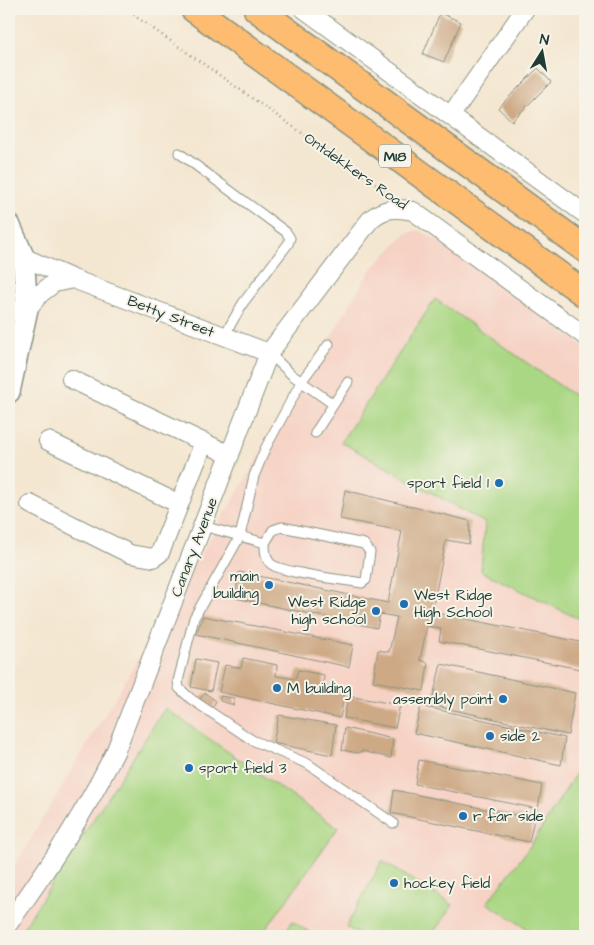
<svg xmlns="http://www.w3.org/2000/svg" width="594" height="945" viewBox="0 0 594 945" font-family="'Architects Daughter',sans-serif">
	<rect width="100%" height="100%" fill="#f7f3e8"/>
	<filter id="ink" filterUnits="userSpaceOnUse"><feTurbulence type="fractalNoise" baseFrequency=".02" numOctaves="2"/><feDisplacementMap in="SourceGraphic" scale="10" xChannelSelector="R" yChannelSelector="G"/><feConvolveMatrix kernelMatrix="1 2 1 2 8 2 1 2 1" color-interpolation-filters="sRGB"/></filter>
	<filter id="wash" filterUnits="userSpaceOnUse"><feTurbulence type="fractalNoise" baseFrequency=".0096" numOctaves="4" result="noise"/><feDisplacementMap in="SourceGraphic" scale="20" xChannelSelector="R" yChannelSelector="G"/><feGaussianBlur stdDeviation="1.12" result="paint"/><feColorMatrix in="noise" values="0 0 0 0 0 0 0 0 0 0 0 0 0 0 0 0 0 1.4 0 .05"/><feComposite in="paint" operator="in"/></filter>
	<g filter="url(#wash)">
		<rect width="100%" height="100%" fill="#f4e7d1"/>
		<!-- built -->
		<path fill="#f6d2c4" d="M417,230L429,235L585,347V936H9V875L370,271L405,234Z"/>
		<!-- green -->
		<path fill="#aad784" stroke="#648a5c" d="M435,299L585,403V622L481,571L485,523L341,442Z
			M165,708L338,828L261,936H18Z
			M585,759V936H539L487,903L529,848Z
			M382,861L453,905L431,936H362L346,927Z
			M292,921L315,936H283Z"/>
		<g id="blocks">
			<!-- building -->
			<path fill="#cda985" d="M440,13L461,22L444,62L423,54Z
				M538,68L551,82L512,121L498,108Z
				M345,490L470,521L469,544L446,540L432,612L585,643V670L439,641L441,629L427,626L420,660L428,663L424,691L373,681L378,650L389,652L397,617L380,614L377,628L235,598L239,572L388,603L402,531L340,519Z
				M203,616L353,645L349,667L196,634Z
				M243,658L277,665L276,676L295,679L298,670L324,675L323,686L345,691L340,718L219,692L225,665L241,668Z
				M196,659L217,663L211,691L191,687Z
				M441,664L575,693L568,735L431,705Z
				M205,693L216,701L212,708L200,699Z
				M220,696L234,698V705L220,701Z
				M348,696L400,705L395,728L344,718Z
				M421,706L565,738L561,765L414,733Z
				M279,715L336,725L332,755L273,743Z
				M345,728L393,739L391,758L362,751L358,753L342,750Z
				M419,760L542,785L538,809L415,784Z
				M394,790L534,819L529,842L391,813Z"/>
		</g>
	</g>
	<g filter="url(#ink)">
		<use href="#blocks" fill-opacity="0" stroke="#8a9282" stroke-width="1"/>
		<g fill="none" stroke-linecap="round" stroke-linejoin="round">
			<!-- service casing -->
			<g stroke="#8a9282" stroke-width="11">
				<path id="service" d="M179,153L286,232L290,238L288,244L243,303L224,336
					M329,344L301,382L265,449L254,476L240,536L194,618L178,681L179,688L191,699L252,740L308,764L393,823
					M269,353L292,375L333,404
					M315,433L348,382
					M203,526L265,543L273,530L282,527L364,544L370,552L366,580L362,583C345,580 282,573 271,564C265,559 265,550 265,543"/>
			</g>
			<!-- minor casing -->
			<g stroke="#8a9282" stroke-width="20">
				<path id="minor" d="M304,9L585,214
					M451,115L525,9
					M9,251L73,279L269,353
					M9,312L27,309L41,293L54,283L73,279
					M71,379L230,455
					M48,441L179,504
					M30,504L130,554L153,558L160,553L204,442
					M9,923C50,865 84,815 116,750L269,353L370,220C383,208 396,207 413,211L585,336"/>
			</g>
			<!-- tertiary casing -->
			<g stroke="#8a9282" stroke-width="24">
				<path id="tertiary" d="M9,224L23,256L27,309L9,392"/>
			</g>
			<!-- primary casing -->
			<g stroke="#8a9282" stroke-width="29">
				<path id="primary" d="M194,9L585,294
					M257,9L585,249"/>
			</g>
			<!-- path -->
			<path stroke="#8a9282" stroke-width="2.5" stroke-dasharray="1 4" stroke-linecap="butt" d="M125,9L389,194"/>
			<!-- service -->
			<use href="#service" stroke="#fff" stroke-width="9"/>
			<!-- minor -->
			<use href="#minor" stroke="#fff" stroke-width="18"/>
			<!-- tertiary -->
			<use href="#tertiary" stroke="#fff" stroke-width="21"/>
			<!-- primary -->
			<use href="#primary" stroke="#fdbc6f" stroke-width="26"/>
		</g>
	</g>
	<!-- markers -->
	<g fill="#1f6fb2" stroke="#f7f3e8" stroke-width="2">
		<circle cx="499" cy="483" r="5"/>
		<circle cx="269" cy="585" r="5"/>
		<circle cx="404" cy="604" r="5"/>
		<circle cx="376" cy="611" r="5"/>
		<circle cx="277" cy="688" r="5"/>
		<circle cx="503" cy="699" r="5"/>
		<circle cx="490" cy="736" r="5"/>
		<circle cx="189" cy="768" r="5"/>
		<circle cx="463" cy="816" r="5"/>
		<circle cx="394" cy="883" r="5"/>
	</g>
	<g text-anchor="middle" stroke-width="4" stroke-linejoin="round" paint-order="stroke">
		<!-- shield labels -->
		<rect fill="#f7f3e8" stroke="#60746a" stroke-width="1" x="379" y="144.5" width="32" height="23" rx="4"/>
		<g font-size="14" font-weight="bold" fill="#1f3d34">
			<text x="395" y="161">M18</text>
		</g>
		<!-- street labels -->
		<g font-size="15" fill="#1f3d34" stroke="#f7f3e8">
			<text transform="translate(356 171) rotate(35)" y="5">Ontdekkers Road</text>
			<text transform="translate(171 316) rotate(21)" y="5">Betty Street</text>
			<text transform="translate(194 547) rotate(-69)" y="5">Canary Avenue</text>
		</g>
		<!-- poi labels -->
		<g font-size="15" fill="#1f3d34" stroke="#f7f3e8" text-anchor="start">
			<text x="489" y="488" text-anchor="end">sport field 1</text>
			<text x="259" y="581" text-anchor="end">main<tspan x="259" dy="17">building</tspan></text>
			<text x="414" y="600">West Ridge<tspan x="414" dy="17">High School</tspan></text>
			<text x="366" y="607" text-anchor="end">West Ridge<tspan x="366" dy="17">high school</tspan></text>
			<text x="287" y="693">M building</text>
			<text x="493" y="704" text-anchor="end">assembly point</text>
			<text x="500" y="741">side 2</text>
			<text x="199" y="773">sport field 3</text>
			<text x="473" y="821">r far side</text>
			<text x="404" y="888">hockey field</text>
		</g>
	</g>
	<!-- margin -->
	<rect width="594" height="945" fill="none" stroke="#f7f3e8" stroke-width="30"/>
	<!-- north arrow -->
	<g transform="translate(542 52) rotate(11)" stroke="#f7f3e8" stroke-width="4" paint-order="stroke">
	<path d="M0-4L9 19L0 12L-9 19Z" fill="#1f3d34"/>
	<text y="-8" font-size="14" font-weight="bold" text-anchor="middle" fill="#1f3d34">N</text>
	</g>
</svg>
